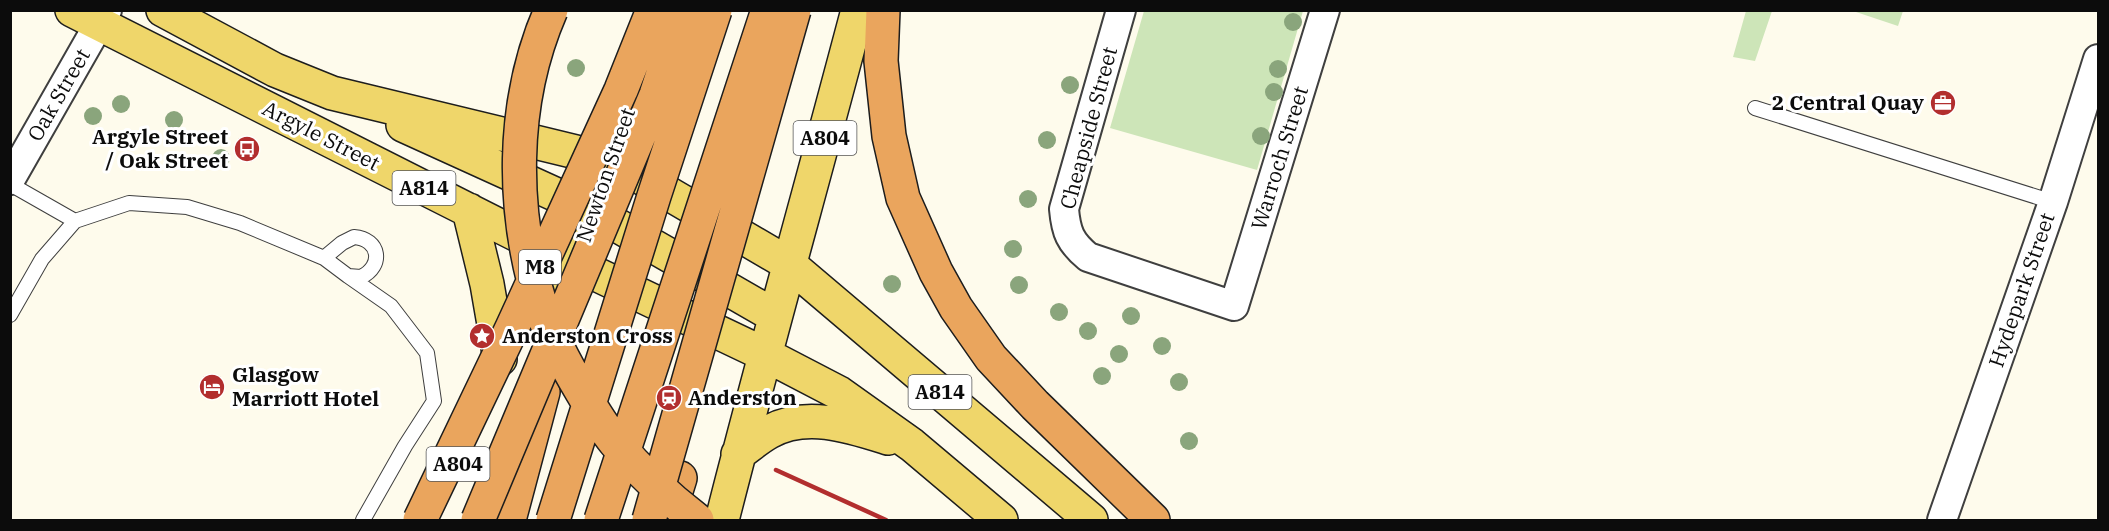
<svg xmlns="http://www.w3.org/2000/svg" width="2109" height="531" viewBox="0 0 2109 531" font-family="'IBM Plex Serif',serif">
	<rect width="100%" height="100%" fill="#fefbec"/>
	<!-- green -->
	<path fill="#cde5b8" d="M1144,11H1303L1257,170L1110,128Z
		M1746,11H1772L1755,61L1733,57Z
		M1853,11H1903L1898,26Z"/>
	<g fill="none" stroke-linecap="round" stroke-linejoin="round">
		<!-- lane casing -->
		<g stroke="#3f3f3f" stroke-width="16">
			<path id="lane" d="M1755,108L2053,202
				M10,184L75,221
				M354,237C380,239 384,266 361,277L348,276L324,258L342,243Z
				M348,276L391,306L427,353L434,401L405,446L363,520
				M10,315L42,259L75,221L129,203L187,207L240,223L324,258"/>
		</g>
		<!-- street casing -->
		<g stroke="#3f3f3f" stroke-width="32">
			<path id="street" d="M1121,10L1064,209C1066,232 1070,242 1088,257L1234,306L1325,10
				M10,180L107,10
				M1942,520L2053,202L2098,59"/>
		</g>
		<!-- primary casing -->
		<g stroke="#1d1d1d" stroke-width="36">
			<path id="primary" d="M72,10L575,264L764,354L839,393L912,445L1001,520
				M163,10L275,70L332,93L613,161L789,264L1091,520
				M403,125L594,212L775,316
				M606,179L642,72
				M469,210L487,284L500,359
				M526,325L575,264L582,245
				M738,454C748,447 758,438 769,432C806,411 850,426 888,438
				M722,520C765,350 813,181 858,10"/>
		</g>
		<!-- highway casing -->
		<g stroke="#1d1d1d" stroke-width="36">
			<path id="highway" d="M883,10L881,61L889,136L903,198L936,272L956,308L991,358L1035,405L1153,520
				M509,520L543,392
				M667,520L680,478"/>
		</g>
		<!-- lane -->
		<use href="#lane" stroke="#fff" stroke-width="14"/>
		<!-- street -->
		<use href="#street" stroke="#fff" stroke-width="28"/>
		<!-- primary -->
		<use href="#primary" stroke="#efd66a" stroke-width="33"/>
		<!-- highway -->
		<use href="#highway" stroke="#eaa55d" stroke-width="33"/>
		<!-- rail -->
		<path stroke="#b22e2e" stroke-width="4.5" d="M776,470L886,520"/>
		<!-- highway-bridge casing -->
		<g stroke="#1d1d1d" stroke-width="36" stroke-linecap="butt">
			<path id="highway-bridge" d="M551,10C510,104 511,213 542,310C551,338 567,367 582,392C592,409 602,426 615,442C639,471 667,497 697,520
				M420,520L512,328L621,90L653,10
				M478,520L656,95L684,10
				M553,520L654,196L715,10
				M601,520L768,10
				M649,520L794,10"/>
		</g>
		<!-- highway-bridge -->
		<use href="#highway-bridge" stroke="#eaa55d" stroke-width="33"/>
	</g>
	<!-- trees -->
	<g fill="#8aa57c">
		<circle cx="1293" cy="22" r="9"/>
		<circle cx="576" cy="68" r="9"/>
		<circle cx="1278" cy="69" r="9"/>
		<circle cx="1070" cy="85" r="9"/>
		<circle cx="1274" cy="92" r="9"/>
		<circle cx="121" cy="104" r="9"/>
		<circle cx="93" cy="116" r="9"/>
		<circle cx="174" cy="120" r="9"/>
		<circle cx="1261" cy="136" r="9"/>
		<circle cx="1047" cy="140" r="9"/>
		<circle cx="221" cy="158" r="9"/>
		<circle cx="1028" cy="199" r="9"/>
		<circle cx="1013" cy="249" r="9"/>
		<circle cx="892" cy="284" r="9"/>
		<circle cx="1019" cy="285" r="9"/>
		<circle cx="1059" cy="312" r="9"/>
		<circle cx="1131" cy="316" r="9"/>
		<circle cx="1088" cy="331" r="9"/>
		<circle cx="1162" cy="346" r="9"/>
		<circle cx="1119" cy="354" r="9"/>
		<circle cx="1102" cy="376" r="9"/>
		<circle cx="1179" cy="382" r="9"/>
		<circle cx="1189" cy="441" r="9"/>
	</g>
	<!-- icons -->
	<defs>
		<g id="office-disc" transform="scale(1.35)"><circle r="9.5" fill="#b22e2e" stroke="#fff"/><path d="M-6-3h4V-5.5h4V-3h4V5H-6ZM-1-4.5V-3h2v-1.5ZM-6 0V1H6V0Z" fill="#fff"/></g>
		<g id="bus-disc" transform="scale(1.35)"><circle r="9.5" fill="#b22e2e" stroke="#fff"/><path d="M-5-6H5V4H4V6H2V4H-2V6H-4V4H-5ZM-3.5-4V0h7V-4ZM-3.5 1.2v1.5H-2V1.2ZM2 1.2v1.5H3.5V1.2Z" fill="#fff"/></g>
		<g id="sight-disc" transform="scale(1.35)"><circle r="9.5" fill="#b22e2e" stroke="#fff"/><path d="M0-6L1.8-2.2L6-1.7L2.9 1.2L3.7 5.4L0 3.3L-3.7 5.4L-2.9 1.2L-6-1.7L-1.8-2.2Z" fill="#fff"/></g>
		<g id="hotel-disc" transform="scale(1.35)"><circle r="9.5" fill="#b22e2e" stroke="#fff"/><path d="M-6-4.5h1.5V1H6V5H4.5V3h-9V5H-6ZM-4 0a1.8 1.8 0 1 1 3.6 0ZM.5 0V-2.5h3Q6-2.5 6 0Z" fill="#fff"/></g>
		<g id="station-disc" transform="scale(1.35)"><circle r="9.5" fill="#b22e2e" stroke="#fff"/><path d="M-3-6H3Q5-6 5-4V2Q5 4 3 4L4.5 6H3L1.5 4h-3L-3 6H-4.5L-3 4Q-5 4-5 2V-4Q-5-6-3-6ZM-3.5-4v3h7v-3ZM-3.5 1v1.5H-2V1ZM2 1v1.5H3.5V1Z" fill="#fff"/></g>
	</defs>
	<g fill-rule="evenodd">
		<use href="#office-disc" x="1943" y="103"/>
		<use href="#bus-disc" x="247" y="149"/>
		<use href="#sight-disc" x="482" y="336"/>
		<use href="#hotel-disc" x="212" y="387"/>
		<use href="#station-disc" x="669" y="398"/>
	</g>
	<g text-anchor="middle" stroke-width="6" stroke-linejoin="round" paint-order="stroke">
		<!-- shield labels -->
		<g fill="#fff" stroke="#555" stroke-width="1.5">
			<rect x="793.5" y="121" width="63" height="34" rx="4.5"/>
			<rect x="392.5" y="171" width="63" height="34" rx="4.5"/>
			<rect x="519" y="250" width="42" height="34" rx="4.5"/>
			<rect x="908.5" y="375" width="63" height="34" rx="4.5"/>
			<rect x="426.5" y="447" width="63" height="34" rx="4.5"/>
		</g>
		<g font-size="20" font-weight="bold" fill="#0c0c0c">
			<text x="825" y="145">A804</text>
			<text x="424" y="195">A814</text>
			<text x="540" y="274">M8</text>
			<text x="940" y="399">A814</text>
			<text x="458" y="471">A804</text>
		</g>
		<!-- street labels -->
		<g font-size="21" fill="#0c0c0c" stroke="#fff">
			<text transform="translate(59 95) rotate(-60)" y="7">Oak Street</text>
			<text transform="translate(1089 128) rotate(-75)" y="7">Cheapside Street</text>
			<text transform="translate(321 136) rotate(27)" y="7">Argyle Street</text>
			<text transform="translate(1280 158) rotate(-73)" y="7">Warroch Street</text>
			<text transform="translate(606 175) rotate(-71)" y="7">Newton Street</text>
			<text transform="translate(2022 290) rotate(-71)" y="7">Hydepark Street</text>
		</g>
		<!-- poi labels -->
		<g font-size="21" font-weight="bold" fill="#0c0c0c" stroke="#fff" text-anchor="start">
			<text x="1924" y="110" text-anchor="end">2 Central Quay</text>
			<text x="228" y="144" text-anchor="end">Argyle Street<tspan x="228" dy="24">/ Oak Street</tspan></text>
			<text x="502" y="343">Anderston Cross</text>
			<text x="232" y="382">Glasgow<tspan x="232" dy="24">Marriott Hotel</tspan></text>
			<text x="688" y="405">Anderston</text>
		</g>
	</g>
	<!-- border -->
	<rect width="2109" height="531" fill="none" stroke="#0c0c0c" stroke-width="24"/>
</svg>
